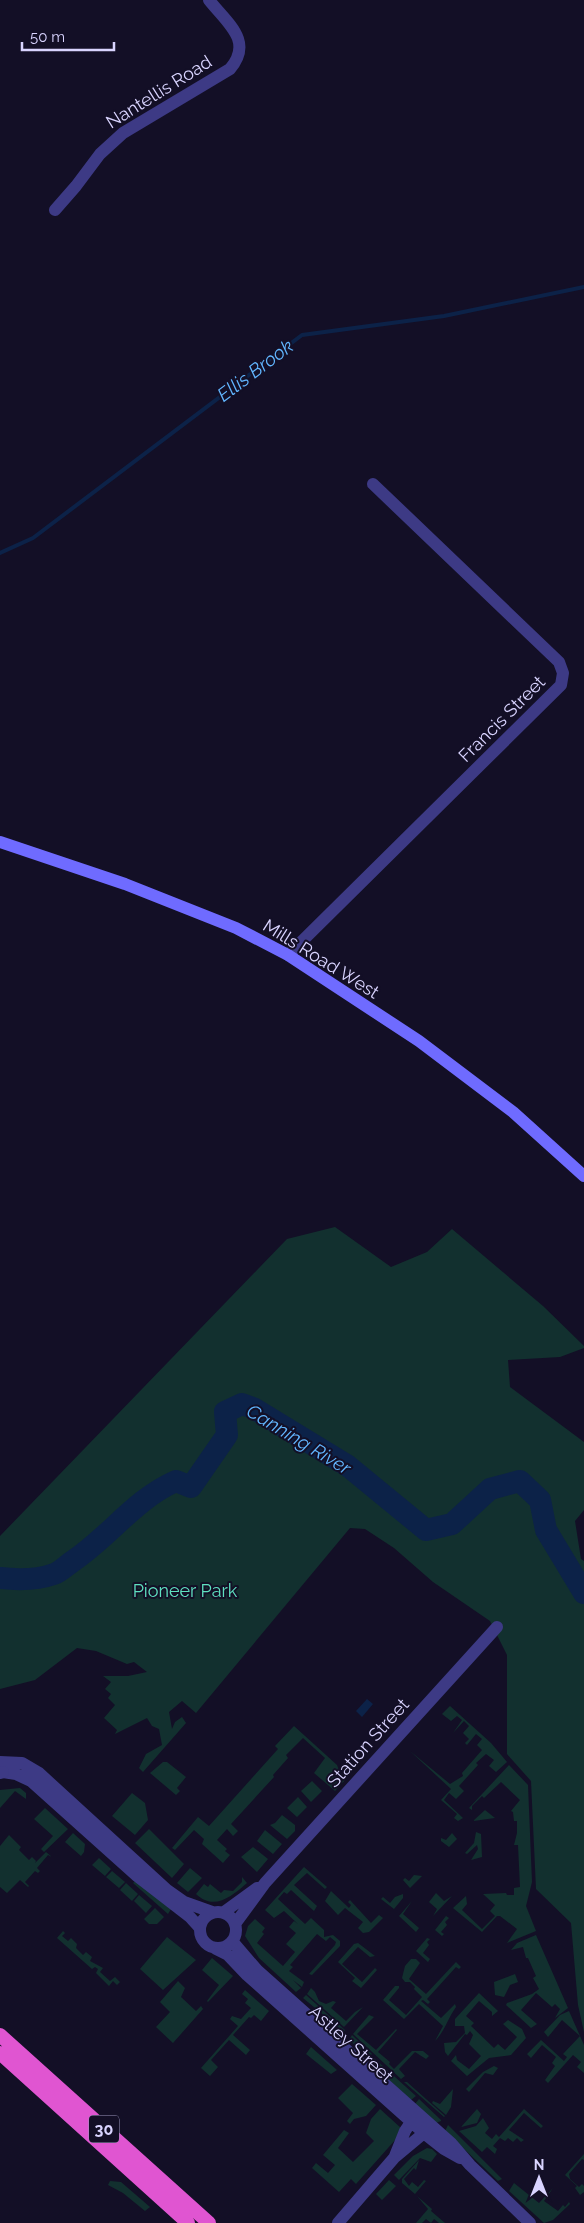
<svg xmlns="http://www.w3.org/2000/svg" width="584" height="2223" viewBox="0 0 584 2223" font-family="Raleway,sans-serif">
	<rect width="100%" height="100%" fill="#130f26"/>
	<!-- green -->
	<path fill="#12302f" d="M335,1227L391,1267L427,1252L452,1229L543,1306L584,1346V1348L560,1357L508,1360L510,1387L584,1442V1510L575,1521L581,1559L584,1561V2032L578,2005L571,1923L536,1889L531,1781L507,1754V1655L490,1621L433,1582L394,1548L365,1529L350,1528L196,1713L182,1701L169,1712L172,1729L175,1722L182,1717L186,1723L143,1772L139,1768L146,1754L162,1745L159,1729L152,1726L147,1718L115,1734L117,1730L104,1718L115,1705L108,1698L111,1694L105,1689L111,1682L103,1676H128L147,1672L134,1662L127,1664L96,1651L77,1648L35,1680L0,1689V1536L287,1239Z
		M450,1706L491,1743L507,1762L496,1772L489,1766L494,1760L486,1754L476,1763L478,1765L459,1786L464,1791L456,1799L449,1793L444,1800L463,1818L458,1821L454,1818L457,1814L441,1800L451,1789L410,1751L450,1784L463,1776L462,1773L482,1750L477,1745L482,1739L476,1734L467,1745L465,1743L469,1739L463,1733L469,1726L464,1721L453,1733L462,1720L457,1716L451,1721L442,1714Z
		M294,1726L337,1765L340,1773L345,1775L346,1779L335,1791L314,1773L325,1758L303,1738L286,1755L288,1758L273,1775L274,1777L231,1824L238,1831L233,1836L227,1829L217,1840L227,1849L225,1851L230,1855L223,1863L202,1844L204,1839L194,1830L175,1850L172,1848L198,1817L209,1826L278,1749L275,1746Z
		M163,1762H167L186,1777L177,1788L180,1791L176,1795L150,1773Z
		M509,1765L528,1785L532,1882L526,1906L536,1931L507,1943L517,1929L500,1916H497L482,1932L453,1908L466,1896L467,1904L462,1910L482,1929L495,1916L490,1911L495,1905L483,1894L506,1893L507,1895H514V1888L520,1887L518,1845H514L517,1833V1821H514L513,1812L511,1811L520,1800L501,1782L484,1798L482,1796L472,1806V1810L469,1808Z
		M312,1781L322,1791L311,1802L301,1791Z
		M20,1788L26,1793V1799L15,1791L0,1808V1790Z
		M132,1793L145,1803L148,1820L135,1835L112,1816Z
		M298,1797L307,1807L297,1817L287,1808Z
		M45,1808L68,1829L44,1852L41,1849L53,1836L34,1819Z
		M485,1810L495,1818L473,1821Z
		M282,1815L295,1825V1831L287,1839L270,1825L275,1823Z
		M149,1829L184,1864L172,1878L135,1843Z
		M265,1830L282,1844L273,1854L257,1841Z
		M476,1832L481,1834L482,1857L471,1860L478,1849L477,1845L467,1854L465,1853L474,1843Z
		M73,1833L85,1844L84,1852L81,1856L65,1842Z
		M452,1833L457,1839L449,1847L441,1841V1838L446,1840Z
		M9,1835L21,1847L19,1850L29,1860L32,1857L36,1861L35,1863L46,1852L52,1857L48,1855L37,1868L40,1871L38,1873L35,1871L25,1882L29,1886L28,1887L20,1880L7,1893L0,1887V1846Z
		M253,1847L268,1859L257,1872L241,1857Z
		M99,1858L111,1869L105,1876L92,1865Z
		M304,1867L327,1887L325,1889L307,1873L294,1885L317,1906L314,1911L291,1890L287,1894L284,1892L278,1899L305,1924L311,1918L324,1930V1937L333,1935L340,1941V1946L312,1975L309,1974L335,1945L336,1942L330,1937L326,1941L317,1934L290,1965L293,1967L289,1971L304,1982L302,1987L293,1980L301,1988L296,1992L259,1958L245,1936L248,1926L255,1919L265,1928L262,1932L264,1934L257,1943L283,1966L295,1952L286,1944L296,1933L289,1927L294,1921L298,1924L284,1911L274,1918L265,1910Z
		M190,1868L202,1878L188,1892L177,1883Z
		M112,1871L125,1882L119,1888L106,1877Z
		M414,1875L422,1876L410,1888L403,1880L405,1878L409,1881Z
		M242,1877L247,1883C231,1897 214,1911 196,1894L204,1884L208,1887L210,1884L221,1893L224,1890L233,1891L242,1882Z
		M136,1880L171,1909L168,1914L133,1883Z
		M126,1883L138,1894L132,1901L120,1890Z
		M331,1891L349,1908L351,1905L348,1902L350,1900L371,1923L379,1915L383,1918L369,1932L363,1933L358,1928L363,1922L345,1908L338,1915L325,1901Z
		M436,1893L444,1901L452,1896L433,1916L437,1909L429,1902Z
		M403,1894V1898L394,1909L381,1899L383,1897L390,1903L395,1897Z
		M139,1895L152,1906L146,1913L134,1901Z
		M412,1901L403,1914L419,1928L416,1932L399,1916Z
		M155,1908L164,1917L157,1924H149L144,1919Z
		M446,1916L449,1918L445,1922L447,1925L441,1932L444,1934L442,1936L435,1930Z
		M63,1931L65,1933L62,1936L68,1941L71,1938L77,1944L76,1948L83,1955L86,1952L92,1957L90,1961L103,1968L100,1972L110,1981L115,1977L120,1982L117,1985L113,1981L109,1986L96,1973L98,1969L95,1967L92,1969L57,1938Z
		M536,1935L568,2008L555,2018L560,2009L555,2004L552,2007L536,1993L521,2010L537,2024L531,2028L506,2005L507,2003L532,1994L539,1989L533,1978L536,1976L528,1958H526L523,1947L511,1950L517,1943Z
		M167,1937L196,1960L163,1990L140,1969Z
		M427,1938L430,1939L427,1942L429,1945L423,1953L430,1959L428,1962L416,1951Z
		M358,1943L375,1956L370,1957L358,1947L342,1964L362,1982L375,1968L377,1970L361,1988L352,1981L355,1978L338,1962L354,1944Z
		M212,1958L233,1976L208,2002L207,2001L219,1985L202,1970Z
		M411,1959H416L420,1963L409,1979L426,1994L456,1962L461,1967L459,1969L456,1967L427,1999L430,2002L428,2004L423,2000L421,2001L441,2018L455,2004L456,2007C447,2020 446,2029 435,2041L443,2026L419,2004L404,2019L383,2000L395,1986H399V1988L389,2000L406,2015L422,1997L414,1989L415,1987L410,1982H405L402,1978L405,1966Z
		M515,1974L518,1982L510,1985L504,1997L495,1995L494,1982Z
		M178,1981L185,1988L181,1997L196,2011L201,2006L203,2009L173,2043L156,2027L170,2012L160,2002Z
		M311,1988L315,1992L319,2001L326,2004L333,2001L336,2002L331,2008L346,2021L355,2012L363,2007L344,2027L307,1994Z
		M245,1990L269,2011L261,2021L254,2015L251,2018L249,2017L233,2035L250,2050L246,2055L229,2040L211,2060L218,2067L210,2076L201,2068L238,2026L230,2019L232,2016L241,2019L251,2008L245,2003L248,1999L242,1994Z
		M479,1993L498,2011L492,2016V2012L479,2001L466,2016L474,2023L471,2026L494,2048L498,2044L505,2050L517,2037L503,2024L508,2020L522,2029L526,2038L511,2055L489,2058L467,2076L451,2061L456,2055L457,2060L469,2069L481,2056L469,2044L473,2035L470,2031L467,2035L465,2034L448,2056L445,2052L444,2043L456,2042L465,2033L464,2026H455V2019Z
		M306,1995L345,2030L344,2032L303,1998Z
		M569,2011L580,2036L562,2020L548,2037L544,2032L560,2015Z
		M369,2015L374,2017L357,2034L376,2050L396,2029L397,2030L378,2052L390,2062L389,2064L394,2069L412,2051H423L429,2056L426,2059L415,2052L399,2069L405,2076L401,2079L353,2034Z
		M352,2035L372,2054L369,2057L349,2040Z
		M580,2036L584,2045V2073L577,2067L581,2062L573,2055L548,2083L545,2080L555,2066L552,2063L556,2057L542,2045L531,2058L527,2054L541,2040L564,2061L567,2057L563,2054Z
		M311,2047L337,2070L331,2074L306,2054Z
		M374,2058L416,2096L411,2100L370,2063Z
		M494,2066L498,2068L493,2075L485,2073L469,2092L466,2089L483,2072Z
		M404,2082H407L445,2116L444,2117Z
		M352,2084L376,2105L366,2116L354,2119L350,2124L347,2121L353,2113L338,2098Z
		M453,2089L451,2107L446,2115L432,2103L433,2101L440,2104Z
		M419,2099L441,2120V2121L436,2123L415,2104Z
		M380,2109L401,2128L396,2139L356,2184L351,2179L339,2192L312,2168L316,2163L328,2173L335,2165L323,2155L344,2130L349,2133L338,2148L353,2162L374,2141L366,2133L371,2119Z
		M477,2109L481,2114L477,2123L461,2127Z
		M524,2109L543,2126L541,2128L524,2113L509,2130L524,2140L521,2142L517,2138L513,2142L508,2138L505,2141L500,2138L493,2146L497,2149L495,2154L487,2147L482,2152L459,2131L476,2126L483,2118L489,2128L485,2133L492,2139L496,2134L499,2137Z
		M448,2125L502,2179L498,2181L445,2131Z
		M427,2148L432,2149L437,2154L431,2162L420,2158L399,2180L394,2175L413,2156Z
		M584,2154V2160L582,2159L569,2174L570,2179L579,2187L582,2184L584,2186V2192L580,2195L575,2188L577,2186L565,2175Z
		M419,2160L416,2170L414,2168L404,2179L409,2186L412,2182L418,2187L424,2180L426,2181L415,2194L402,2183V2179Z
		M389,2180L396,2186L382,2200L376,2194Z
		M110,2181L121,2182L150,2207L145,2211L123,2193L108,2185Z
		M514,2183L539,2203L553,2188L544,2201L558,2211L563,2205L565,2207L569,2202L570,2204L553,2220L544,2223L509,2191Z
		M417,2196L432,2209L431,2211L445,2223H439L434,2219L431,2223L426,2219L422,2223H416L428,2209Z"/>
	<!-- water -->
	<path fill="#0c2248" d="M367,1699L373,1704L362,1717L356,1711Z"/>
	<g fill="none" stroke-linecap="round" stroke-linejoin="round">
		<!-- stream -->
		<path stroke="#0c2248" stroke-width="4" d="M0,553L33,538L302,335L444,316L584,287"/>
		<!-- river -->
		<path stroke="#0c2248" stroke-width="22" d="M0,1578C17,1580 37,1580 54,1574C60,1572 67,1565 73,1561C110,1536 135,1499 176,1481L191,1487L227,1435L225,1412L242,1404L253,1408L348,1466L426,1530L452,1524L490,1489L520,1481L540,1500L546,1530L584,1593"/>
		<!-- minor -->
		<path stroke="#3d3a85" stroke-width="12" d="M55,210L76,186L100,154L123,133L230,69C254,41 227,23 209,0
			M288,955L561,685L563,673L559,662L373,484
			M0,1762L22,1763L39,1773L167,1890L184,1902L212,1912
			M3,1772L16,1774L31,1781L137,1876L190,1917L199,1927
			M200 1930a18 18 0 1 1 36 0a18 18 0 1 1-36 0Z
			M224,1912L257,1888
			M235,1924L265,1883L497,1627
			M232,1941L257,1970L451,2143L470,2165L530,2223
			M216,1949L228,1955L247,1975L425,2134L444,2149L460,2158
			M395,2156L405,2131L415,2116
			M338,2223L394,2158L430,2128"/>
		<!-- tertiary -->
		<path stroke="#3d3a85" stroke-width="12" d="M0,1773L3,1772"/>
		<!-- secondary -->
		<path stroke="#6f6bff" stroke-width="12" d="M0,842L125,884L236,928L288,955L419,1041L513,1112L584,1176"/>
		<!-- trunk -->
		<path stroke="#e055d1" stroke-width="14" d="M0,2035L209,2223
			M0,2053L188,2223"/>
	</g>
	<g text-anchor="middle" stroke-width="4" stroke-linejoin="round" paint-order="stroke">
		<!-- shield labels -->
		<rect fill="#130f26" stroke="#9e99be" stroke-width="1" x="89" y="2115.5" width="30" height="27" rx="4"/>
		<g font-size="16" font-weight="bold" fill="#d9d4ff">
			<text x="104" y="2135">30</text>
		</g>
		<!-- street labels -->
		<g font-size="18" fill="#d9d4ff" stroke="#130f26">
			<text transform="translate(159 92) rotate(-32)" y="6">Nantellis Road</text>
			<text transform="translate(502 719) rotate(-45)" y="6">Francis Street</text>
			<text transform="translate(321 959) rotate(32)" y="6">Mills Road West</text>
			<text transform="translate(368 1743) rotate(-48)" y="6">Station Street</text>
			<text transform="translate(351 2044) rotate(42)" y="6">Astley Street</text>
		</g>
		<!-- park labels -->
		<g font-size="18" fill="#5fe0c0" stroke="#130f26">
			<text x="185" y="1597">Pioneer Park</text>
		</g>
		<!-- water labels -->
		<g font-size="19" font-style="italic" fill="#62b6ff" stroke="#130f26">
			<text transform="translate(255 370) rotate(-37)" y="7">Ellis Brook</text>
			<text transform="translate(299 1439) rotate(31)" y="7">Canning River</text>
		</g>
	</g>
	<!-- north arrow -->
	<g transform="translate(539 2178)" stroke="#130f26" stroke-width="4" paint-order="stroke">
	<path d="M0-4L9 19L0 12L-9 19Z" fill="#d9d4ff"/>
	<text y="-8" font-size="14" font-weight="bold" text-anchor="middle" fill="#d9d4ff">N</text>
	</g>
	<!-- scale -->
	<path d="M22 42v8h92v-8" fill="none" stroke="#d9d4ff" stroke-width="2.5"/>
	<text x="30" y="42" font-size="15" fill="#d9d4ff" stroke="#130f26" stroke-width="4" paint-order="stroke">50 m</text>
</svg>
